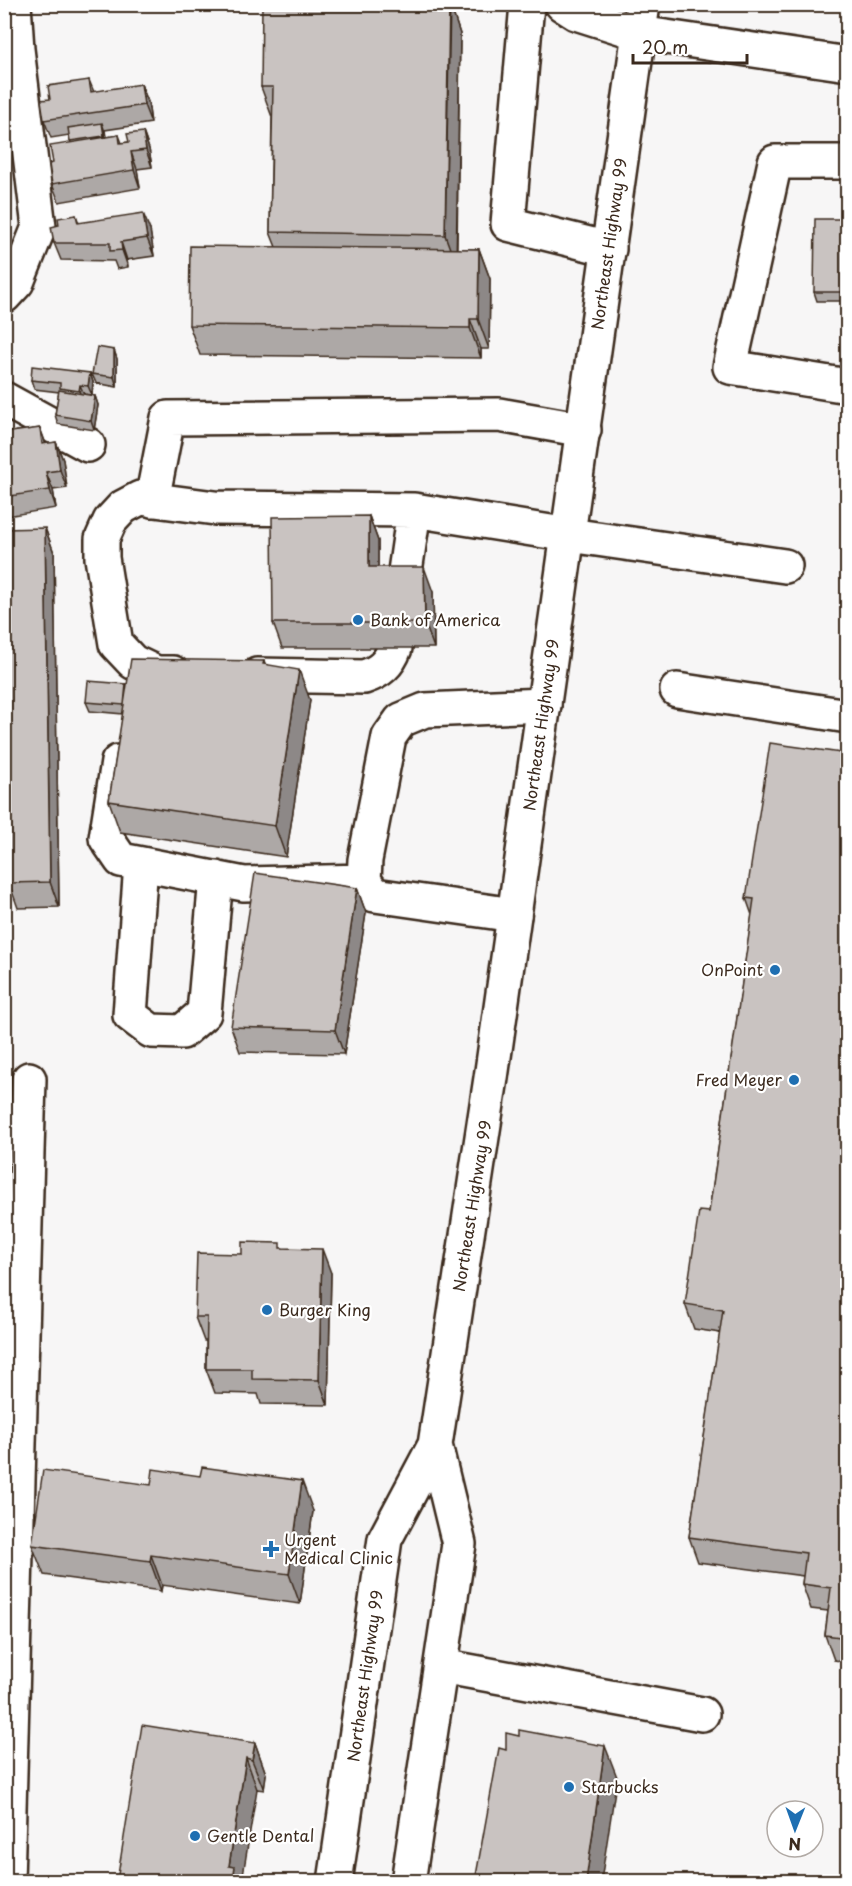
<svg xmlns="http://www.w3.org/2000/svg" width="852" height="1886" viewBox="0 0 852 1886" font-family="'Playpen Sans',sans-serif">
	<rect width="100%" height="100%" fill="#f7f6f6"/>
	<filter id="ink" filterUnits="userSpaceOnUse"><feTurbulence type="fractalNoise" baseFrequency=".0167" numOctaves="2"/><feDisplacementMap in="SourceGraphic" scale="12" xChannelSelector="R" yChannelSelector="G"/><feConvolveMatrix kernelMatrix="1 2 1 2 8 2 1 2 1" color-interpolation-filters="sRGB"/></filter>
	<g filter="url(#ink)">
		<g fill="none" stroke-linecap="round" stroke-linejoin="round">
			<!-- minor casing -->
			<g stroke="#3b2a1e" stroke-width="38">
				<path id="minor" d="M527,4L508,224L609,249
					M562,4L576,13L639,33L848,64
					M848,162H775L730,367L848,386
					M4,296L17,282L39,227L17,49L14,4
					M4,399L88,445
					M152,500L168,418L499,415L584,430
					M402,592L414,510
					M173,673H156L133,662L116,644L102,558V539L110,521L123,507L140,498L215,508L414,510L569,535L785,566
					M257,675L364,677C380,672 389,664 395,648
					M677,690L848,716
					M118,762L106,838L121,860L244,884L364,881
					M141,864L130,1015L151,1031L182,1032L204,1013L216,878
					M514,915L375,895L364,881L365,860L389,737L401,720L425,710L544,705
					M441,1666L702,1714
					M7,1882L29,1079"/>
			</g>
			<!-- major casing -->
			<g stroke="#3b2a1e" stroke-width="38">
				<path id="major" d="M335,1882L385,1539L435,1445L491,1078L643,4
					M408,1882L459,1544L435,1445"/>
			</g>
			<!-- minor -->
			<use href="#minor" stroke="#fff" stroke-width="33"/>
			<!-- major -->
			<use href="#major" stroke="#fff" stroke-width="33"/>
		</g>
		<!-- wall -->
		<path fill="#ada8a6" stroke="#3b2a1e" stroke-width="1.5" d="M450,4L460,34L457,249H479L490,279L489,349H481V358L200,355L189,325L276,247L270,232L272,117L261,87Z
			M89,80L94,92L141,84L148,102L151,123L105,130L106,137L119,135L122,143L129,142L143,132L149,149L152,167L137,169L140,188L59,202L52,184L53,163L71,143L69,135L51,138L44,120L50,99Z
			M76,215L79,223L150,230L154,256L127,260L128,267L117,269L114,261L61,260L54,243L59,225Z
			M848,219V301H817L814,292Z
			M114,350L117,359V387L96,383L92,374Z
			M90,373L93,382L92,395L84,394L95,396L98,405L94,430L58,424L55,415L59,392L34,389L31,380Z
			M40,428L46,444L56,442L63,460L67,488L53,490L56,508L7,516L4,510V433Z
			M369,516L378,541V567L433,592L434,648H282L273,623Z
			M45,528L54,553L59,907L18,908L9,883Z
			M264,661L265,665L310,700L286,857L120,832L109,801L123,714L90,711L86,702L126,684Z
			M848,754V1662L834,1660L825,1635L828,1611L811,1609L802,1584L803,1576L698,1562L689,1537L720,1333L694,1329L685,1304L709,1212L752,915L746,898Z
			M357,888L366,913L344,1054L240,1052L231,1027Z
			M282,1248L331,1273L328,1405L261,1404L258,1394L215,1393L206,1369V1341H204L195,1317L242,1254Z
			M313,1511L300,1604L162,1585L161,1591L44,1575L32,1545Z
			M255,1743L266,1774L264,1790L257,1789L117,1881Z"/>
		<!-- shaded-wall -->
		<path fill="#8d8887" stroke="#3b2a1e" stroke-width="1.5" d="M450,4L460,34L456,265L445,235Z
			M141,84L148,102L151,123L144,105Z
			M102,123L105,132L107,146L104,136Z
			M143,132L149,149L152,167L146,150Z
			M131,152L137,169L140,188L134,170Z
			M143,213L150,230L154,256L147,238Z
			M121,242L127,260L128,267L122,250Z
			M479,249L490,279L489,349L478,319Z
			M470,319L481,349V358L470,328Z
			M114,350L117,359V387L114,377Z
			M90,373L93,382L92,395L88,386Z
			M80,385L84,394L83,400L79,391Z
			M95,396L98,405L94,430L91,421Z
			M40,428L46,445L42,444Z
			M56,442L63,460L67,488L60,470Z
			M46,472L53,490L56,508L50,490Z
			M369,516L378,541V592L369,567Z
			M45,528L54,553L59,907L50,882Z
			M424,567L433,592L434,648L425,623Z
			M299,670L310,700L286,857L275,826Z
			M357,888L366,913L344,1054L335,1030Z
			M322,1249L331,1273L328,1405L319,1380Z
			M302,1481L313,1511L300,1604L289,1574Z
			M151,1555L162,1585L161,1591L150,1561Z
			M255,1743L266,1774L264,1790L252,1760Z
			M605,1746L617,1777L601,1881H586Z
			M246,1758L257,1789L242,1881H233L229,1866Z"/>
		<!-- building -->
		<path fill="#c9c3c1" stroke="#3b2a1e" stroke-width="1.5" d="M262,4H449L445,235L270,232L273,87H261Z
			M89,80L91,92L141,84L144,105L44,120L41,100L50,99L48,86Z
			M102,123L104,136L70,141L68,128Z
			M143,132L146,150L131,152L134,170L52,184L49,164L53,163L50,146L119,135L120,143L129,142L127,134Z
			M143,213L147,238L121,242L122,250L110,251V243H54L51,227L59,225L58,218L76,215L78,223Z
			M815,219H848V292H814Z
			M190,246L479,249L478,319H470V328L189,325Z
			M97,347L114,350V377L92,374Z
			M32,366L90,373L88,386L80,385L79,391L60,388V383L31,380Z
			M59,390L95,396L91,421L55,415Z
			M40,428L42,444L56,442L60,470L46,472L50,490L4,497V433Z
			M369,516V567H424L425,623H273L272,517Z
			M45,528L50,882L9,883L4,529Z
			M131,659L264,661L263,664L299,670L275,826L109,801Z
			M88,681L126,684L124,705L86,702Z
			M770,743L848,754V1638L825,1635L831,1588L802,1584L806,1553L689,1537L723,1310L685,1304L699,1211L709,1212L754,899L746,898Z
			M255,873L357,888L335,1030L231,1027Z
			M242,1242L280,1243V1248L322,1249L319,1380L252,1379V1369H206L207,1317H195L197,1253L242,1254Z
			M202,1467L302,1481L289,1574L151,1555L150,1561L32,1545L43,1470L151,1485L153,1469L200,1476Z
			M142,1725L255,1743L252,1760L246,1758L229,1866L235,1867L233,1881H117Z
			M519,1730L605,1746L586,1881H475L499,1748L506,1750V1733L519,1736Z"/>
	</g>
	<!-- markers -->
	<g fill="#1f6fb2" stroke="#fff" stroke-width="2">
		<circle cx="358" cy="620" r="6"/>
		<circle cx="775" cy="970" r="6"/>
		<circle cx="794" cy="1080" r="6"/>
		<circle cx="267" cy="1310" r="6"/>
		<path d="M268 1540h6v6h6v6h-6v6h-6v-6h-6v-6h6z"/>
		<circle cx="569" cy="1787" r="6"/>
		<circle cx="195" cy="1836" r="6"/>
	</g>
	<g text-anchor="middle" stroke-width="4.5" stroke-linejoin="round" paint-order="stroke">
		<!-- street labels -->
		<g font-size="16" fill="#3b2a1e" stroke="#fff">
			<text transform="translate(609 244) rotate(-82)" y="6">Northeast Highway 99</text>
			<text transform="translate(541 725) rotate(-82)" y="6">Northeast Highway 99</text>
			<text transform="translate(472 1206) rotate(-81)" y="6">Northeast Highway 99</text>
			<text transform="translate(365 1676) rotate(-82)" y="6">Northeast Highway 99</text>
		</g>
		<!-- poi labels -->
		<g font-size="16" fill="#3b2a1e" stroke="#fff" text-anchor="start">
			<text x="370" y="626">Bank of America</text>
			<text x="763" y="976" text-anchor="end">OnPoint</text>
			<text x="782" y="1086" text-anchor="end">Fred Meyer</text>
			<text x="279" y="1316">Burger King</text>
			<text x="284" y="1546">Urgent<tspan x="284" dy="18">Medical Clinic</tspan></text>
			<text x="581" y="1793">Starbucks</text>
			<text x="207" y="1842">Gentle Dental</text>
		</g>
	</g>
	<!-- margin -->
	<rect width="852" height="1886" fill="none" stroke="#fff" stroke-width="24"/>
	<rect x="12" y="12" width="828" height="1862" fill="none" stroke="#3b2a1e" stroke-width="2" filter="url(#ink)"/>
	<!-- north arrow -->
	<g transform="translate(795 1829) rotate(181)"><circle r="28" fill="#ffffff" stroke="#b1aaa5" stroke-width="1.5"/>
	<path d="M0-4.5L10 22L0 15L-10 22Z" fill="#1f6fb2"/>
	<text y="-9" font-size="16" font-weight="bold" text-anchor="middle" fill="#3b2a1e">N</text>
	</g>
	<!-- scale -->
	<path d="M633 54v9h114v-9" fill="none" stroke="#3b2a1e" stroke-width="3"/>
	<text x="642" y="54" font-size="18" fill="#3b2a1e" stroke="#ffffff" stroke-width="4.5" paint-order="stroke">20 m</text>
</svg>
